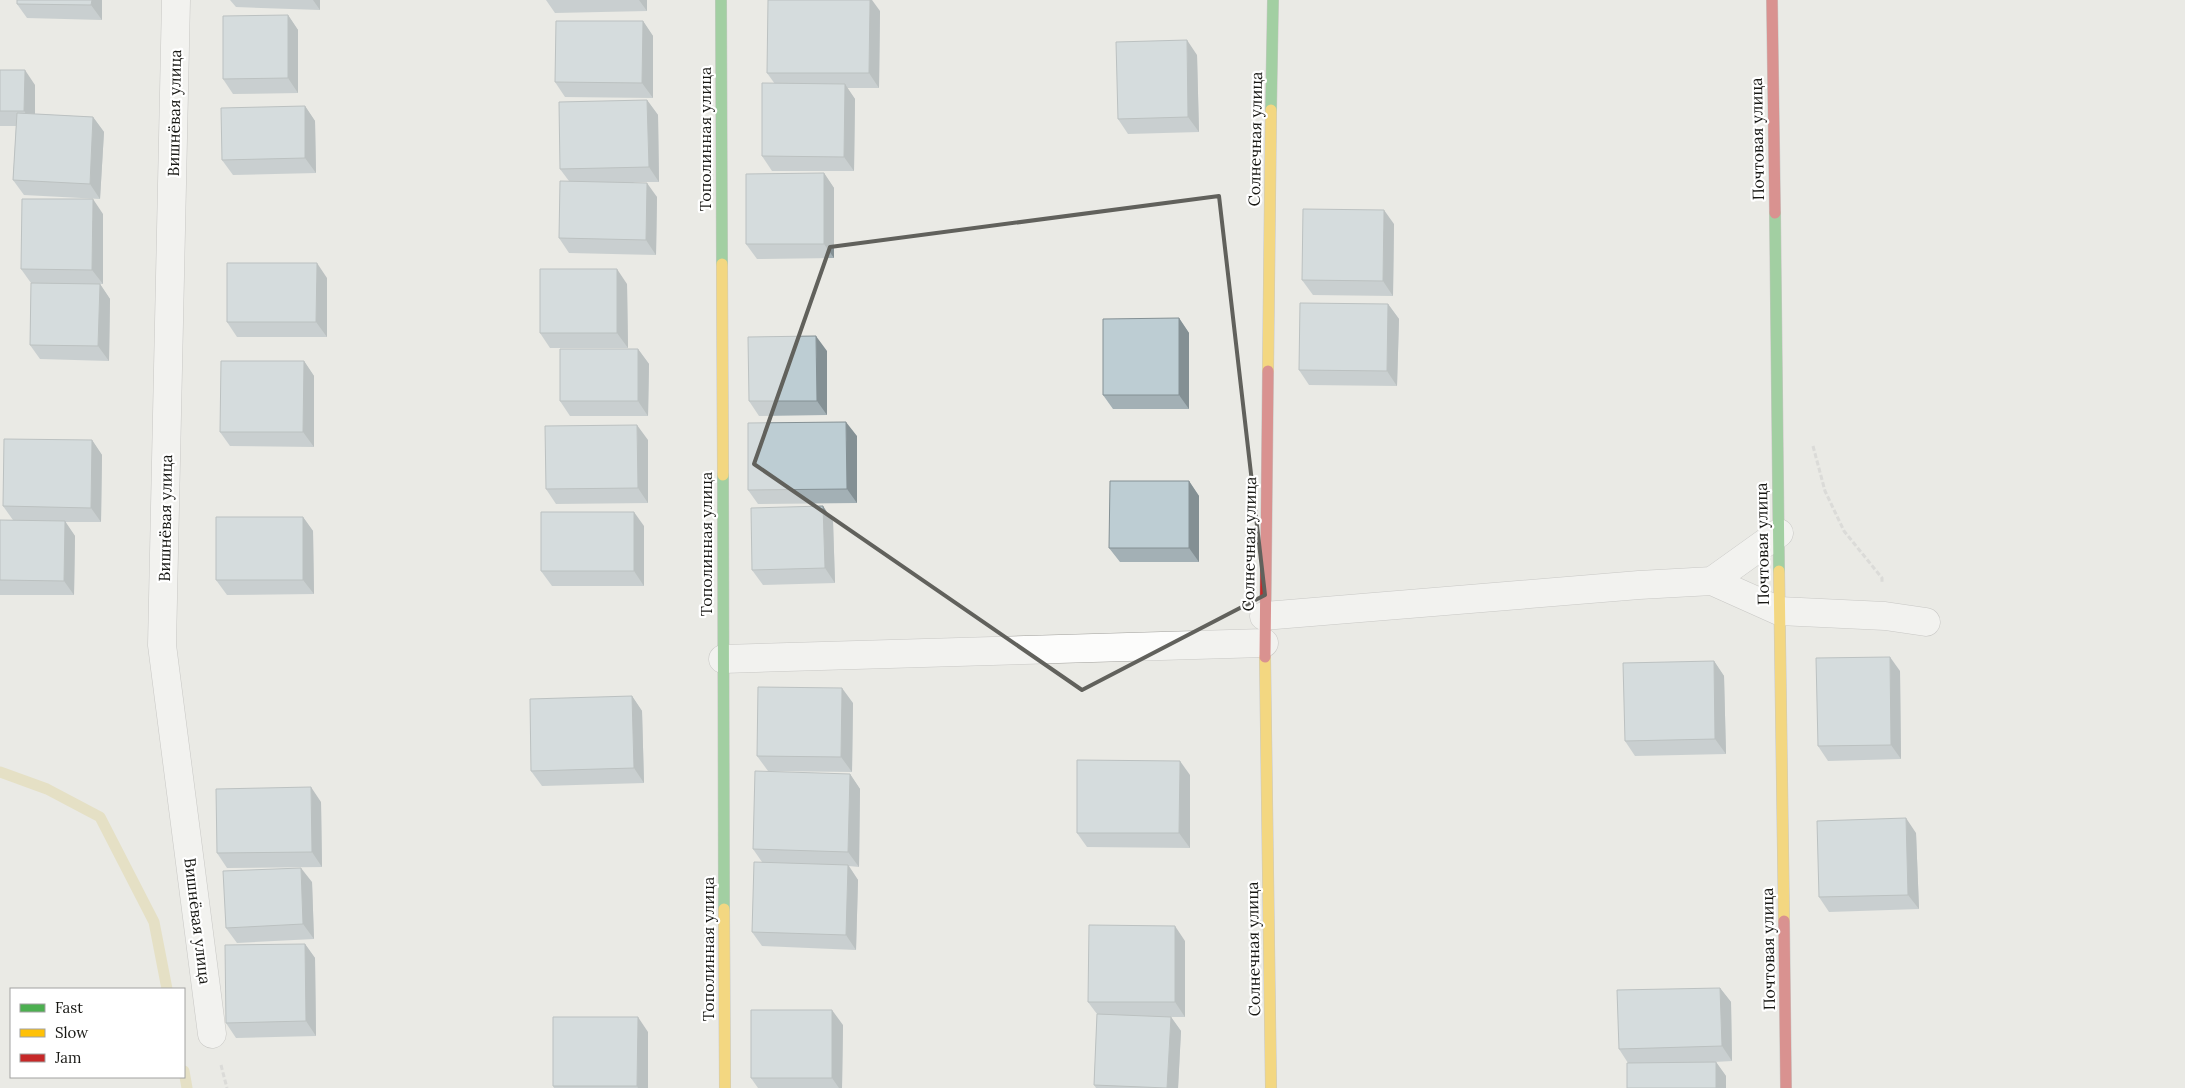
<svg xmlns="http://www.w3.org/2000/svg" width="2185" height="1088" viewBox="0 0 2185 1088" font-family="Lora,serif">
	<rect width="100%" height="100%" fill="#eaeae5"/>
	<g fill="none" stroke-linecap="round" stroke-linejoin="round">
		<!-- stream -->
		<path stroke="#e0d69d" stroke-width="11" d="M0,772L47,789L100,817L154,922L167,989
			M184,1071L187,1088"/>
		<!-- street casing -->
		<g stroke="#a1a09c" stroke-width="29">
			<path id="street" d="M176,0L162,645L212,1034
				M1712,581L1779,533
				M1264,616L1639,585L1712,581L1779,611L1885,616L1926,622
				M723,659L1264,643"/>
		</g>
		<!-- fast casing -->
		<g stroke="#a1a09c" stroke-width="12">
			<path id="fast" d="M721,0L722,264
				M1271,110L1273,0
				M1775,213L1779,571
				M723,475L724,909"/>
		</g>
		<!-- slow casing -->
		<g stroke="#a1a09c" stroke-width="12">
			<path id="slow" d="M722,264L723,475
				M1268,371L1271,110
				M1779,571L1784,921
				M1265,657L1271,1088
				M724,909L725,1088"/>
		</g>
		<!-- jam casing -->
		<g stroke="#a1a09c" stroke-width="12">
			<path id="jam" d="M1772,0L1775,213
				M1265,657L1268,371
				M1784,921L1786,1088"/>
		</g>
		<!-- path -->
		<path stroke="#c9c9c7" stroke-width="3" stroke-dasharray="5 2.5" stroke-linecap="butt" d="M1813,446L1825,491L1844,531L1882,578V583
			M221,1065L227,1088"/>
		<!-- street -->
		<use href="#street" stroke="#fcfcfb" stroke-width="28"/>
		<!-- fast -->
		<use href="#fast" stroke="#4caf50" stroke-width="11"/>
		<!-- slow -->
		<use href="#slow" stroke="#ffc107" stroke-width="11"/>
		<!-- jam -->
		<use href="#jam" stroke="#c62828" stroke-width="11"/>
	</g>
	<!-- wall -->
	<path fill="#a3b0b5" d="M17,0H102V20L27,18L17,4Z
		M230,0H320V10L236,7Z
		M546,0H647V11L555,13Z
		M880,11L879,88H847L855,99L854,171H772L762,156L775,84L767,73Z
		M288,15L298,30V93L233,94L223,79Z
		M643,21L653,36V98L565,97L555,82Z
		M1197,55L1199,132L1128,134L1118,119Z
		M0,70L35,85V114L93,117L104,132L100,199L24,195L13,180L16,126H0Z
		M647,100L658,115L659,182H633L657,197L656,255L569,253L559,238L569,181L560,169Z
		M305,106L315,121L316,173L233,175L222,160Z
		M824,173L834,188V258L757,259L746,244Z
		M103,214V284H100L110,299L109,361L40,359L30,345L31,283L21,269Z
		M1394,224L1393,296L1313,295L1302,280Z
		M327,278V337H237L227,322Z
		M627,284L628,348H550L540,333Z
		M1388,304L1399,319L1397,386L1309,385L1299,370Z
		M1179,318L1189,333V409H1113L1103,395Z
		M638,349L649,364L648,416H570L560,401Z
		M827,351V415L759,416L749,401Z
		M304,361L314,376V447L230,446L220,432Z
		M857,436V503L758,504L748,490Z
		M92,440L102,455L101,522H65L75,536L74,595H0V520H13L3,506Z
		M648,440V503L556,504L546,489Z
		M1189,481L1199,496V562H1120L1109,548Z
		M303,517L313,531L314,594L227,595L216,580Z
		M833,521L835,583L763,585L752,570Z
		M644,526V586H552L541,571Z
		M1714,661L1724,676L1726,754L1635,756L1625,741Z
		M1900,671L1901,759L1828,761L1818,746Z
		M632,696L642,711L644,783L542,786L531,771Z
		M853,703L852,772L768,771L757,756Z
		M850,774L860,789L859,867L849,866L858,880L856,950L762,946L752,932L762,862L753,849Z
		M1190,775V848L1087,847L1077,833Z
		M321,802L322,867L227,868L217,853Z
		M1916,833L1919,909L1829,912L1819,897Z
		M312,882L314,939L237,943L226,928Z
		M1185,941V1017H1171L1181,1031L1178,1088H1096L1094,1085L1097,1014L1088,1002Z
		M305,944L315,958L316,1036L236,1038L226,1023Z
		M1720,988L1731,1002L1732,1061L1714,1062H1716L1726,1076L1628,1063L1619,1049Z
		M843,1025L842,1088H758L751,1078Z
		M648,1032V1088H554L553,1086Z"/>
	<!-- shaded-wall -->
	<path fill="#849094" d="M92,0H102V20L91,5Z
		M313,0H320V10Z
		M639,0H647V11Z
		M870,0H872L880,11L879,88L869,73Z
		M288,15L298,30V93L288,78Z
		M643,21L653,36V98L642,83Z
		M1187,40L1197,55L1199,132L1188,117Z
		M25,70L35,85V126L24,111Z
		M845,84L855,99L854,171L844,157Z
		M647,100L658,115L659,182L649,167Z
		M305,106L315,121L316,173L305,158Z
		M93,117L104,132L100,199L90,184Z
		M824,173L834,188V258L824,244Z
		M647,183L657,197L656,255L646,240Z
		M93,199L103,214V284L92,270Z
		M1384,210L1394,224L1393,296L1383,281Z
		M317,263L327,278V337L316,322Z
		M617,269L627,284L628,348L617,333Z
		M100,284L110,299L109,361L98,346Z
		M1388,304L1399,319L1397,386L1387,371Z
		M1179,318L1189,333V409L1179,395Z
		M816,336L827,351V415L817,401Z
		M638,349L649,364L648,416L638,401Z
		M304,361L314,376V447L303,432Z
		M846,422L857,436V503L847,489Z
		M637,425L648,440V503L638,488Z
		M92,440L102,455L101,522L91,508Z
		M1189,481L1199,496V562L1189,548Z
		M823,506L833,521L835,583L825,568Z
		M634,512L644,526V586L634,571Z
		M303,517L313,531L314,594L303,580Z
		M65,521L75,536L74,595L64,581Z
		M1890,657L1900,671L1901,759L1891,745Z
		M1714,661L1724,676L1726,754L1715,739Z
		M842,688L853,703L852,772L841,757Z
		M632,696L642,711L644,783L634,768Z
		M1180,761L1190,775V848L1179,833Z
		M850,774L860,789L859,867L848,852Z
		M311,787L321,802L322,867L312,852Z
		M1906,818L1916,833L1919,909L1908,895Z
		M848,865L858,880L856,950L846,935Z
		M301,868L312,882L314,939L303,924Z
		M1175,926L1185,941V1017L1175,1002Z
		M305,944L315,958L316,1036L306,1021Z
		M1720,988L1731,1002L1732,1061L1722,1046Z
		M832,1010L843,1025L842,1088H839L832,1078Z
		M638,1017L648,1032V1088H638L637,1086Z
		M1171,1017L1181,1031L1178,1088H1167Z
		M1716,1062L1726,1076V1088H1716Z"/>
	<!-- building -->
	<path fill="#bdcdd3" stroke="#849094" d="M17,0H92L91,5L17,4Z
		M768,0H870L869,73H767Z
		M288,15V78L223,79V16Z
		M556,21H643L642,83L555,82Z
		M1187,40L1188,117L1118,119L1116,42Z
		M0,70H25L24,111H0Z
		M762,83L845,84L844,157L762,156Z
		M647,100L649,167L560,169L559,102Z
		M305,106V158L222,160L221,108Z
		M17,113L93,117L90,184L13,180Z
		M824,173V244H746V174Z
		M560,181L647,183L646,240L559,238Z
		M22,199H93L92,270L21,269Z
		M1303,209L1384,210L1383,281L1302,280Z
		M227,263H317L316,322H227Z
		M540,269H617V333H540Z
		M31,283L100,284L98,346L30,345Z
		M1300,303L1388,304L1387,371L1299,370Z
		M1179,318V395H1103V319Z
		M816,336L817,401H749L748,337Z
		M560,349H638V401H560Z
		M221,361H304L303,432H220Z
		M846,422L847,489L748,490V423Z
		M637,425L638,488L546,489L545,426Z
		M4,439L92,440L91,508L3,506Z
		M1110,481H1189V548H1109Z
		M823,506L825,568L752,570L751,508Z
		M541,512H634V571H541Z
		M216,517H303V580H216Z
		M0,520L65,521L64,581L0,580Z
		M1890,657L1891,745L1818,746L1816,658Z
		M1714,661L1715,739L1625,741L1623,663Z
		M758,687L842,688L841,757L757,756Z
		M632,696L634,768L531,771L530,699Z
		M1077,760L1180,761L1179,833H1077Z
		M755,771L850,774L848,852L753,849Z
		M311,787L312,852L217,853L216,789Z
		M1906,818L1908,895L1819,897L1817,821Z
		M754,862L848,865L846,935L752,932Z
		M301,868L303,924L226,928L223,871Z
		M1089,925L1175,926V1002H1088Z
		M305,944L306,1021L226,1023L225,945Z
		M1720,988L1722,1046L1619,1049L1617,990Z
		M751,1010H832V1078H751Z
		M1097,1014L1171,1017L1167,1088L1094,1085Z
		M553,1017H638L637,1086H553Z
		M1716,1062V1088H1627V1063Z"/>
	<!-- marked area -->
	<path d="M0 0H2185V1088H0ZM1219,196L1265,595L1082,690L754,464L830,247Z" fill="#eaeae5" fill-opacity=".55" fill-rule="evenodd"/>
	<path fill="none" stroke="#61615c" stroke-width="4" stroke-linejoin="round" d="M1219,196L1265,595L1082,690L754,464L830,247Z"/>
	<g text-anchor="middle" stroke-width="4.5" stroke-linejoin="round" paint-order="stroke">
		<!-- street labels -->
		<g font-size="16" fill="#171713" stroke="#fff">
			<text transform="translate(174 113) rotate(-89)" y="6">Вишнёвая улица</text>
			<text transform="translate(705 139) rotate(-90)" y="6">Тополинная улица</text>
			<text transform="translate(1255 139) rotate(-89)" y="6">Солнечная улица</text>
			<text transform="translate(1757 139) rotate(-91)" y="6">Почтовая улица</text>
			<text transform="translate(165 518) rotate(-89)" y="6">Вишнёвая улица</text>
			<text transform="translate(706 544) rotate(-90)" y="6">Тополинная улица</text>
			<text transform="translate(1249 544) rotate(-89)" y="6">Солнечная улица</text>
			<text transform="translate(1762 544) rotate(-91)" y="6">Почтовая улица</text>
			<text transform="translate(198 921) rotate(83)" y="6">Вишнёвая улица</text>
			<text transform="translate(708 949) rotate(-90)" y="6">Тополинная улица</text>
			<text transform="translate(1253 949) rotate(-91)" y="6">Солнечная улица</text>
			<text transform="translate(1768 949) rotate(-91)" y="6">Почтовая улица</text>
		</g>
	</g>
	<!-- legend -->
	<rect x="10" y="988" width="175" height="90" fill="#ffffff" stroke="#a2a2a1"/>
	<rect x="20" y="1004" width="25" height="8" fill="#4caf50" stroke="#a2a2a1"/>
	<text x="55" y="1013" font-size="15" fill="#171713">Fast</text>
	<rect x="20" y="1029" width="25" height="8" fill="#ffc107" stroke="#a2a2a1"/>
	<text x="55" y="1038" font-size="15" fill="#171713">Slow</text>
	<rect x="20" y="1054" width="25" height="8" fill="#c62828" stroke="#a2a2a1"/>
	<text x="55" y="1063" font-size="15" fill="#171713">Jam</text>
</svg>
